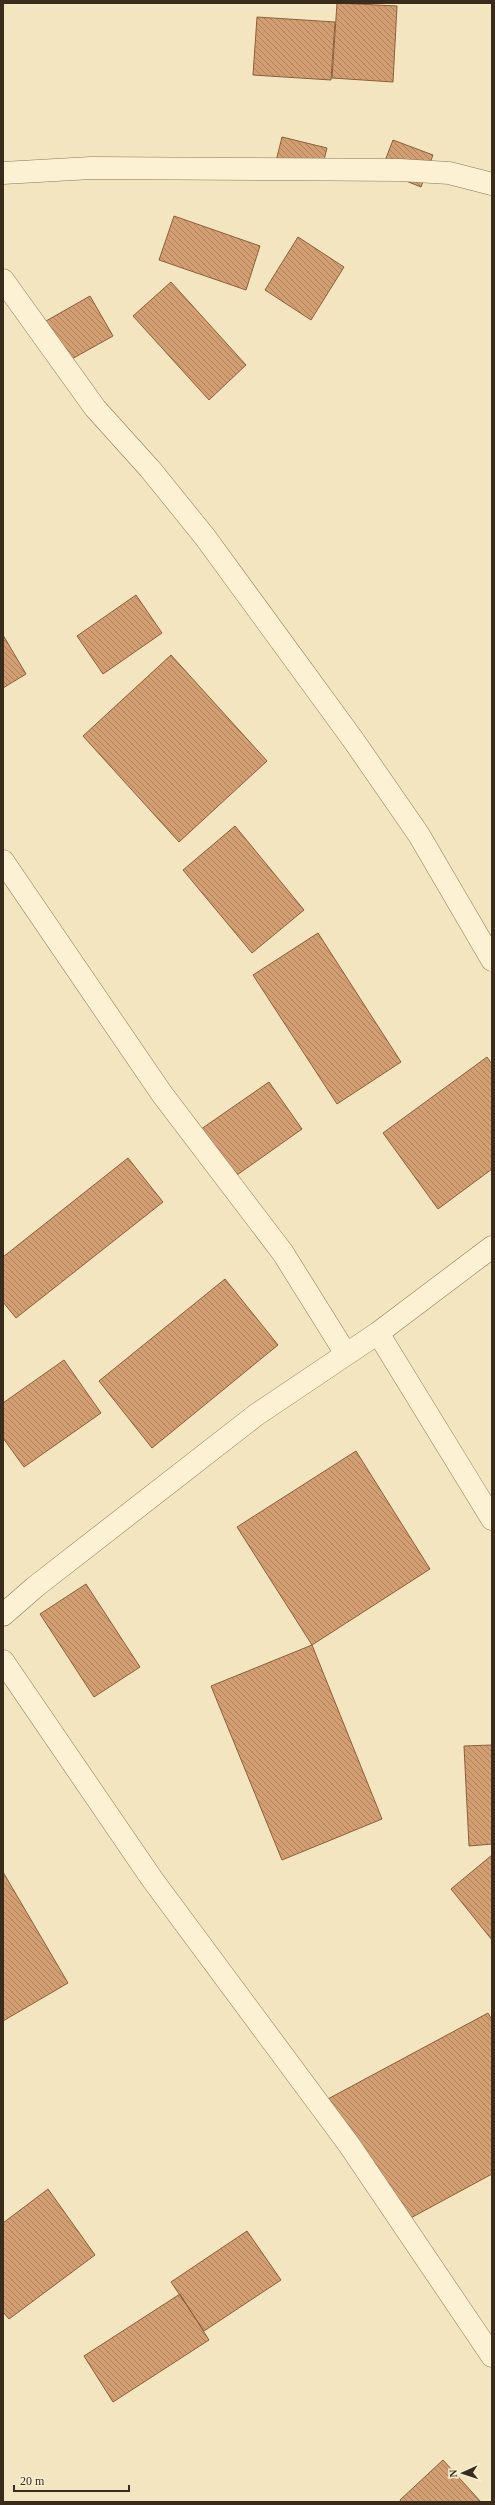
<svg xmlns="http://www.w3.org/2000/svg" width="495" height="2505" viewBox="0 0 495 2505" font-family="'Times New Roman',serif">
	<defs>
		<pattern id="building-back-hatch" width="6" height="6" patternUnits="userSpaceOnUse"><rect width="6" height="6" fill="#d39f72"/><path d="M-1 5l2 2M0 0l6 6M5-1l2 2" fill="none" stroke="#ac825d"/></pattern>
	</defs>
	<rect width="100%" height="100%" fill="#f2e5bf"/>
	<!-- building -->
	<path fill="url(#building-back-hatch)" stroke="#8e5f39" d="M337,3L397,6L393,82L332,78Z
		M257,17L335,22L331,80L253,75Z
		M282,137L327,148L320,176L275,165Z
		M393,140L433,155L421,187L381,171Z
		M174,216L260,246L246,290L159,260Z
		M298,237L344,267L311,320L265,290Z
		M171,282L246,365L209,400L133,316Z
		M90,296L113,336L61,365L39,325Z
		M136,595L162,633L103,674L77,636Z
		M3,635L26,674L3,688Z
		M171,655L267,761L179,842L83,736Z
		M235,826L304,910L252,953L183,870Z
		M318,933L401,1062L337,1104L253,975Z
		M487,1057L492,1064V1169L438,1209L383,1133Z
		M269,1082L302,1129L227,1182L194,1134Z
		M128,1158L163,1202L16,1318L3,1302V1257Z
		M225,1279L278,1345L152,1448L99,1381Z
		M64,1360L101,1413L24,1467L3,1438V1403Z
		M356,1451L430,1569L312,1645L237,1527Z
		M86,1584L140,1667L94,1697L40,1614Z
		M312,1645L382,1819L282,1860L211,1686Z
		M492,1745V1844L469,1846L464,1746Z
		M492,1855V1940L451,1889Z
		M3,1872L68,1983L3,2021Z
		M488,2013L492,2020V2174L394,2227L326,2100Z
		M48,2189L95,2255L9,2319L3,2312V2223Z
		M247,2231L281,2280L204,2331L171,2282Z
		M180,2294L209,2340L113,2402L84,2356Z
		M443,2460L481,2502H401L400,2500Z"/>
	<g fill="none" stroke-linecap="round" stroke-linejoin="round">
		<!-- minor casing -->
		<g stroke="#8c7656" stroke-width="23">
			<path id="minor" d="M3,173L91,168L400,170L449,173L492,184
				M3,280L95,408L150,469L205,537L354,741L419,835L492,960
				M3,861L162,1094L283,1253L346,1354
				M378,1333L492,1519
				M3,1615L35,1587L256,1415L378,1333L492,1247
				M3,1661L152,1879L350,2146L492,2356"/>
		</g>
		<!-- minor -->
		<use href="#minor" stroke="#fcf2d3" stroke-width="22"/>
	</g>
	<!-- border -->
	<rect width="495" height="2505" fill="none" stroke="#3a2c1c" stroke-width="8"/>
	<!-- north arrow -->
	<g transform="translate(463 2473) rotate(267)" stroke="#f8efd0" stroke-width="3" paint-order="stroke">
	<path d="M0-3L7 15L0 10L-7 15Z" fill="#3a2c1c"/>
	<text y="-6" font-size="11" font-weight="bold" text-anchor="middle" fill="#3a2c1c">N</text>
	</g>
	<!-- scale -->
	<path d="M14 2485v6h115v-6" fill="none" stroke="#3a2c1c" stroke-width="2"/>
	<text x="20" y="2485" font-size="12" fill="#3a2c1c" stroke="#f8efd0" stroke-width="3" paint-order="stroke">20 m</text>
</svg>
